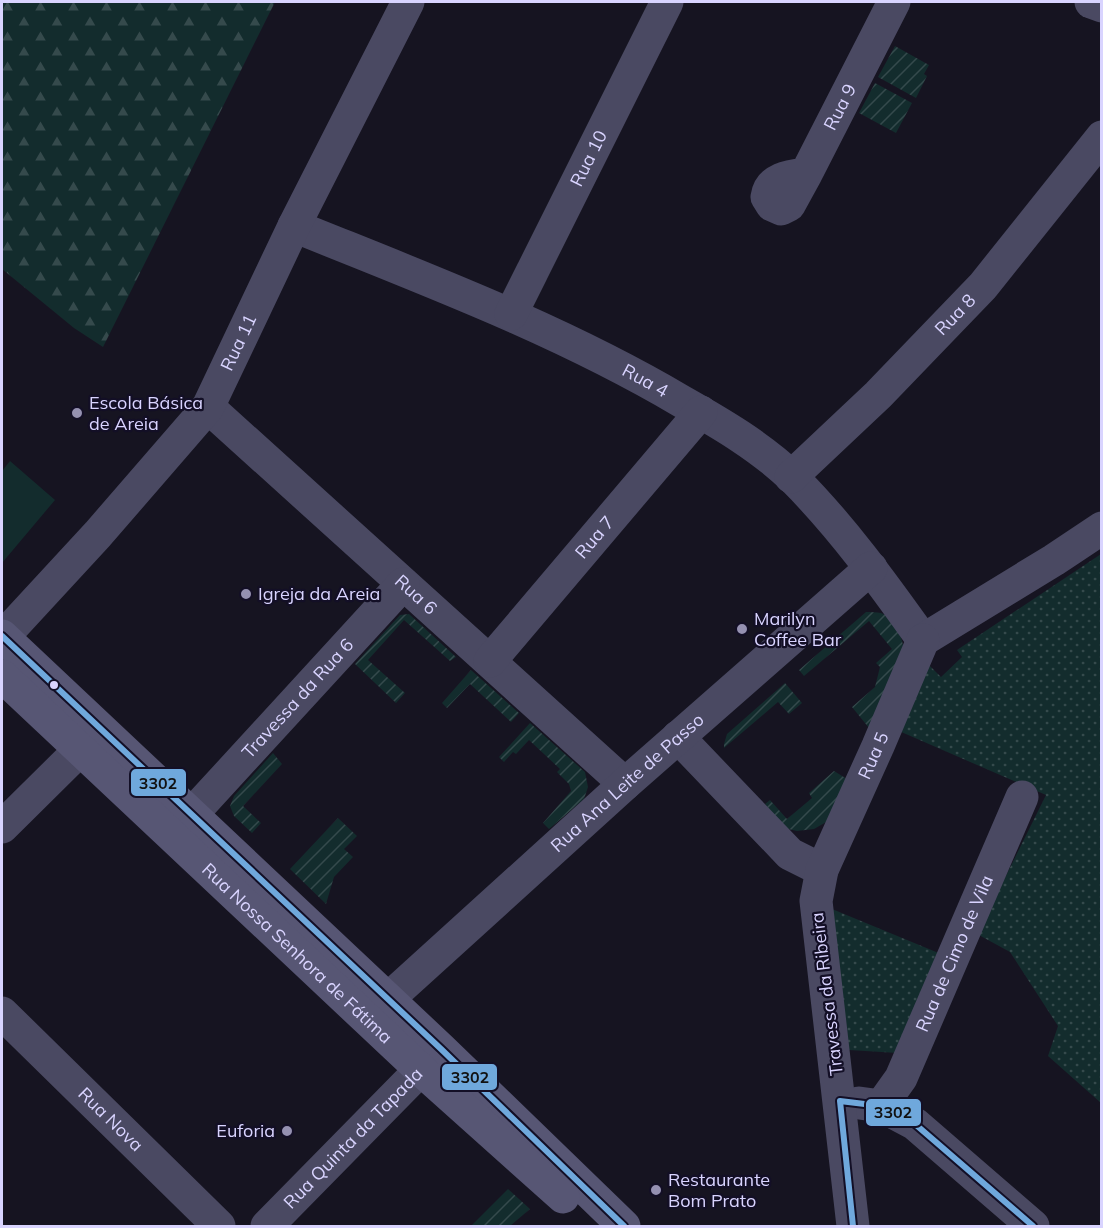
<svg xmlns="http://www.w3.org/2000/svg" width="1103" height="1228" viewBox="0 0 1103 1228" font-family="Mulish,sans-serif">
	<defs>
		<pattern id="grass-dots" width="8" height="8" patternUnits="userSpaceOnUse" patternTransform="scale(1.5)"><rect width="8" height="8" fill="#132c2d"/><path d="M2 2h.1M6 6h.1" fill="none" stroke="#354a4c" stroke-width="1.8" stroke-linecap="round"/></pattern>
		<pattern id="forest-firs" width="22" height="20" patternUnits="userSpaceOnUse" patternTransform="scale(1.5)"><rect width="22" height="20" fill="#132c2d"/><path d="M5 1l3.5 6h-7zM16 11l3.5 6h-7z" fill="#354a4c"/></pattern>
		<pattern id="garden-furrows" width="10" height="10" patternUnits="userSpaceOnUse" patternTransform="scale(1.5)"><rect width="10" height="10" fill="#132c2d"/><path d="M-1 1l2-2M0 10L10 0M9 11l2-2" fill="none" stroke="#354a4c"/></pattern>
	</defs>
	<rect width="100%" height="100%" fill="#161421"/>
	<!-- grass -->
	<path fill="url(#grass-dots)" d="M1101,554V1103L1048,1056L1058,1026L1010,952L977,934L1046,795L899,731L928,664L941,677L962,657L957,650Z
		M832,909L941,954L898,1053L849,1050Z"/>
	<!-- forest -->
	<path fill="url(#forest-firs)" d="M2,2H275L103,347L74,328L2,269Z"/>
	<!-- garden -->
	<path fill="url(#garden-furrows)" d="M895,46L929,65L924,74L927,76L916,98L878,77Z
		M875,83L912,103L896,133L859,113Z
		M866,612C870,612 877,612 881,613C896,619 903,638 904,652L869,728L852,707L875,687L880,667L876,663L892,649L869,621L804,676L799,670Z
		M409,614L456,657L450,661L404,620L368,660L405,693L396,703L355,664L400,615Z
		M471,670L519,713L511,722L470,684L447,708L442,703Z
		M785,683L802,703L789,714L778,702L724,748V744L727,734Z
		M530,723L585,772L588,787L584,799L549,829L543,823L571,791L569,784L557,772L560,769L529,740L516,754L513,752L504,762L499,757Z
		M273,753L282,764L243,806L261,823L252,833L234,816L230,806L234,796Z
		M834,771L847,779L828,821L814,829L797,831L784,828L765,804L770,800L787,819L812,798L809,793Z
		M338,818L357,836L344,849L353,857L334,877L326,904L290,869Z
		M508,1189L530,1209L510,1226H471Z"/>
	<!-- pitch -->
	<path fill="#132c2d" d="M10,461L55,500L2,563V471Z"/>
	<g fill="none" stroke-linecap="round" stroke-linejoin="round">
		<!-- street -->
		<g stroke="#4a4962" stroke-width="33">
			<path d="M1091,2L1102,6"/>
			<path id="s1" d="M806,174C789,176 770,178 767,197L772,205L781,209L789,205L806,174L894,2"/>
			<path id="s2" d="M294,226C425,279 559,329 681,401C720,423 761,447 793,478C842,527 883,584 923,640"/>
			<path id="s3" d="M511,314L667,2"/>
			<path id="s4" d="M208,407L625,784"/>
			<path id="s5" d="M791,477L878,395L983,286L1102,137"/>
			<path id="s6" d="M2,638L98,534L208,407L294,226L408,2"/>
			<path d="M923,640L1054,560L1102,528"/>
			<path id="s7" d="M490,661L701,412"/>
			<path d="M678,737L790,854L822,870"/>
			<path id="s8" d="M191,815L403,584"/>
			<path d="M2,827L100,730"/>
			<path id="s9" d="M387,1000L625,784L871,568"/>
			<path id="s10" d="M2,1013L219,1226"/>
			<path d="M859,1103L881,1106L915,1124L1033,1226"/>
			<path id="s11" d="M881,1106L901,1078L1022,797"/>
			<path id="s12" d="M267,1226L440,1050"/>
			<path id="s13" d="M853,1226L816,901L822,870L878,746L923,640"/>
		</g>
		<!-- secondary -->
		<g stroke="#575674" stroke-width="33">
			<path d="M2,636L441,1049L624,1226"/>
			<path id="s14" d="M2,676L421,1070L563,1197"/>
		</g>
		<!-- bus-1 casing -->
		<g stroke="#130f26" stroke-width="10">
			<path id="bus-1" d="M2,636L441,1049L624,1226
				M853,1226L840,1101L881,1106L915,1124L1033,1226"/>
		</g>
		<!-- bus-1 -->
		<use href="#bus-1" stroke="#6fa8dc" stroke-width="6"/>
	</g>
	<!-- markers -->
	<g fill="#9591b1" stroke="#130f26" stroke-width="2">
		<circle cx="77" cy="413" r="6"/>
		<circle cx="246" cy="594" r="6"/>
		<circle cx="742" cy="629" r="6"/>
		<circle cx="287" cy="1131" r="6"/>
		<circle cx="656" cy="1190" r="6"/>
	</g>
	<circle fill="#d9d4ff" stroke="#130f26" stroke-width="2" cx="54" cy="685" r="5"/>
	<g text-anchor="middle" stroke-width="4.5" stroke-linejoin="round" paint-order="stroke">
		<!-- street labels -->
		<g font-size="18" fill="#d9d4ff" stroke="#130f26">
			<text dy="6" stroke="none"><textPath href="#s1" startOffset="188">Rua 9</textPath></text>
			<text dy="6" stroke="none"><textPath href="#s3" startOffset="174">Rua 10</textPath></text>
			<text dy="6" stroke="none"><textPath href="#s5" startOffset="231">Rua 8</textPath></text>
			<text dy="6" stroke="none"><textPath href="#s6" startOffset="381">Rua 11</textPath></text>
			<text dy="6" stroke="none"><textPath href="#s2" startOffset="384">Rua 4</textPath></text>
			<text dy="6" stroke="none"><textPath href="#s7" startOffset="162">Rua 7</textPath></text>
			<text dy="6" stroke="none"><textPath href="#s4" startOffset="280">Rua 6</textPath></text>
			<text dy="6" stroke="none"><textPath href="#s8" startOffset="158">Travessa da Rua 6</textPath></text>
			<text dy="6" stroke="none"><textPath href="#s13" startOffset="484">Rua 5</textPath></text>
			<text dy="6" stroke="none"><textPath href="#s9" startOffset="324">Rua Ana Leite de Passo</textPath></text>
			<text dy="6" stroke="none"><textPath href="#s14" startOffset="405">Rua Nossa Senhora de Fátima</textPath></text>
			<text dy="6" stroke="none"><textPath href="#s11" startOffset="170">Rua de Cimo de Vila</textPath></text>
			<text transform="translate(827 994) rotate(-97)" y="6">Travessa da Ribeira</text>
			<text dy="6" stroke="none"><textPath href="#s10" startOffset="152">Rua Nova</textPath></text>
			<text dy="6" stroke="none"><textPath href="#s12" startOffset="123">Rua Quinta da Tapada</textPath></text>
		</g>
		<!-- poi labels -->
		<g font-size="18" fill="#d9d4ff" stroke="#130f26" text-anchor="start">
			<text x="89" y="409">Escola Básica<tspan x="89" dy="21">de Areia</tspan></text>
			<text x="258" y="600">Igreja da Areia</text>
			<text x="754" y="625">Marilyn<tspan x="754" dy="21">Coffee Bar</tspan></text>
			<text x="275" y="1137" text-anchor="end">Euforia</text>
			<text x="668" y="1186">Restaurante<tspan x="668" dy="21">Bom Prato</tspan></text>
		</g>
	</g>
	<g stroke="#130f26" stroke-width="2">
		<rect x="130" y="768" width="57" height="29" rx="6" fill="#6fa8dc"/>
		<rect x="441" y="1063" width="57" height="28" rx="6" fill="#6fa8dc"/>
		<rect x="865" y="1098" width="57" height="29" rx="6" fill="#6fa8dc"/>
	</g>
	<g font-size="16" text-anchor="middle" font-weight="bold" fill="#111">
		<text x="158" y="789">3302</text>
		<text x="470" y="1083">3302</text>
		<text x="893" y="1118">3302</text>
	</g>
	<!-- border -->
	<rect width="1103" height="1228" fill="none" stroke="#d9d4ff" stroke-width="6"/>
</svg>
